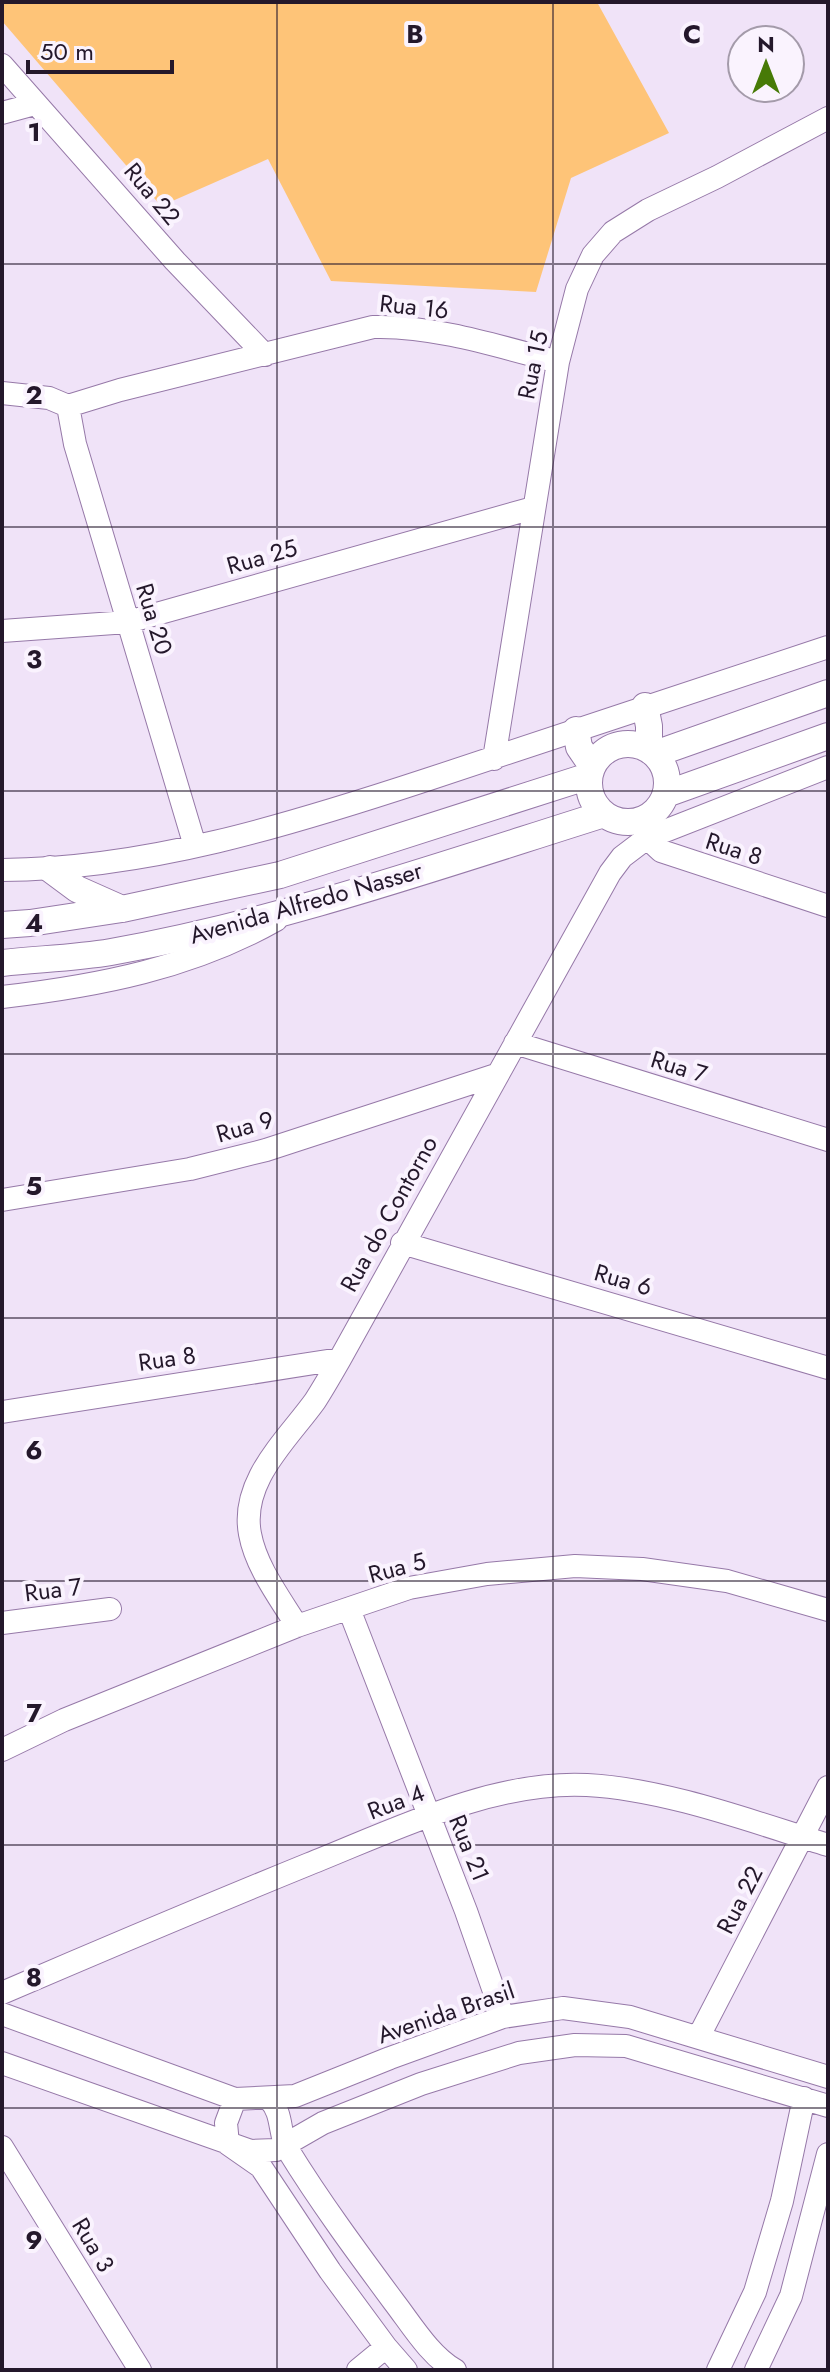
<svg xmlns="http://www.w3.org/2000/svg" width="830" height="2372" viewBox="0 0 830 2372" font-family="Jost,sans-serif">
	<rect width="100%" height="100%" fill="#f0e3f8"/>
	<!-- green -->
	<path fill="#fec478" d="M2,2H597L669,133L571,178L536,292L331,281L268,159L161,206L2,21Z"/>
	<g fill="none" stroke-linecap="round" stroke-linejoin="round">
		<!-- minor casing -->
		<g stroke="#9679a8" stroke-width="24">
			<path id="minor" d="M2,65L175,261L265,355
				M2,113L35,104
				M2,393L49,398L68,406
				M68,406L120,390L373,327C433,325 501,347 558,362
				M68,406L75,444L195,846
				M2,631L128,622L533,508
				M494,759L558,362L577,289L593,255L613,232L648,210L717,177L828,118
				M640,820L647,838L661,851L828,906
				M2,870C147,869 289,825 426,780C560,737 694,690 828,647
				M2,997C98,986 191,968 276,920
				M515,1043L828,1140
				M2,1200L190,1169L266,1150L496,1075
				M402,1243L828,1368
				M2,1412L340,1359
				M349,1609L466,1911L503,2017
				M2,1623L110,1609
				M297,1626C280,1598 256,1567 250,1534C240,1481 287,1440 315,1401C324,1387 332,1373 340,1359L610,873L622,857L647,838L828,767
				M2,1750L64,1720L297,1626L409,1588L487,1574L575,1566L642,1569L727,1581L828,1610
				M2,1993C104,1949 206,1906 309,1864C394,1830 494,1780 587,1785C665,1789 753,1822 828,1845
				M2,2014L235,2099L295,2096L390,2058L503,2017L563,2008L630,2017L828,2077
				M699,2036L828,1787
				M2,2063L251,2151L276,2150L323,2123L421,2084L519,2053L575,2045L626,2046L828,2106
				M235,2099L226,2123L228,2144L261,2167L330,2271L386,2347L406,2370
				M269,2099C284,2114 278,2134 288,2150C320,2202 357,2252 394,2302C411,2324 430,2356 455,2370
				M2,2147L140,2370
				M358,2370L386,2347
				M718,2370L755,2292L782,2201L804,2098
				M756,2370L791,2296L828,2154"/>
		</g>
		<!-- major casing -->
		<g stroke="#9679a8" stroke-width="28">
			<path id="major" d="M645,706L649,726V749
				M576,730L579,747L592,766
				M589 783a39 39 0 1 1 78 0a39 39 0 1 1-78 0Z
				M655,754L828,693
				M666,794L828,736
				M50,869L77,889L122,909
				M2,925L30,923L122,909L280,875L589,776
				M2,963C38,959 76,958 111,952C279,922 442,865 604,814"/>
		</g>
		<!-- minor -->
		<use href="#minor" stroke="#fff" stroke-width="22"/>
		<!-- major -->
		<use href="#major" stroke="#fff" stroke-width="26"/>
	</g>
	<!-- grid -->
	<path fill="none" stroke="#24182b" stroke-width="2" stroke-opacity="0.55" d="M277,2V2370M553,2V2370M2,264H828M2,527H828M2,791H828M2,1054H828M2,1318H828M2,1581H828M2,1845H828M2,2108H828"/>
	<g text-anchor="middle" stroke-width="8" stroke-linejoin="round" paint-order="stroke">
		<!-- street labels -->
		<g font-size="24" fill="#24182b" stroke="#faf3fe">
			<text transform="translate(152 194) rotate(50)" y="8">Rua 22</text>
			<text transform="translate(414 307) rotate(6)" y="8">Rua 16</text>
			<text transform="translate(533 365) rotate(-78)" y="8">Rua 15</text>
			<text transform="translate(262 557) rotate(-16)" y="8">Rua 25</text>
			<text transform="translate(154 619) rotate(73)" y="8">Rua 20</text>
			<text transform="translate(734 849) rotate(18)" y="8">Rua 8</text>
			<text transform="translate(306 903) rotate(-16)" y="8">Avenida Alfredo Nasser</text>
			<text transform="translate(679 1067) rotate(17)" y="8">Rua 7</text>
			<text transform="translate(245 1127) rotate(-16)" y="8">Rua 9</text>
			<text transform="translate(389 1214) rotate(-61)" y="8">Rua do Contorno</text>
			<text transform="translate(623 1280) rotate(16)" y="8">Rua 6</text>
			<text transform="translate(167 1359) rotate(-8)" y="8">Rua 8</text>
			<text transform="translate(397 1568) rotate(-15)" y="8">Rua 5</text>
			<text transform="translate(53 1590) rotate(-7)" y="8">Rua 7</text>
			<text transform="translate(396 1802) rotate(-21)" y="8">Rua 4</text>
			<text transform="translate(469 1848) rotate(68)" y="8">Rua 21</text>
			<text transform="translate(740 1900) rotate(-63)" y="8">Rua 22</text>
			<text transform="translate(446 2013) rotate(-19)" y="8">Avenida Brasil</text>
			<text transform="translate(93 2245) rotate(59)" y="8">Rua 3</text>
		</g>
	</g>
	<g font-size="26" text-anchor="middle" font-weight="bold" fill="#24182b" stroke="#faf3fe" stroke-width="8" stroke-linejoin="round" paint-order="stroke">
		<text x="415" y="43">B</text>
		<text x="692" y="43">C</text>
		<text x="34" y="141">1</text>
		<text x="34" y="404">2</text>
		<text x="34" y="668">3</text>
		<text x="34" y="932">4</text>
		<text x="34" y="1195">5</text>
		<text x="34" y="1459">6</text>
		<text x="34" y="1722">7</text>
		<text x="34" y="1986">8</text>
		<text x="34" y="2249">9</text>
	</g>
	<!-- border -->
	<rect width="830" height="2372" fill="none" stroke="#24182b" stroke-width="8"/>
	<!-- north arrow -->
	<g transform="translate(766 64)"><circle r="38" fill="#faf3fe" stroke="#a49baa" stroke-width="2"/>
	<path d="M0-6L14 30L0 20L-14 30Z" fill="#477a07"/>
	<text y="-12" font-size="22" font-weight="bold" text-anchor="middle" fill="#24182b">N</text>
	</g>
	<!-- scale -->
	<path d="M28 60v12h144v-12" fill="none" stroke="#24182b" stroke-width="4"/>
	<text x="40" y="60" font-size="24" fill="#24182b" stroke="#faf3fe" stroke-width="6" paint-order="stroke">50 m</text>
</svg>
